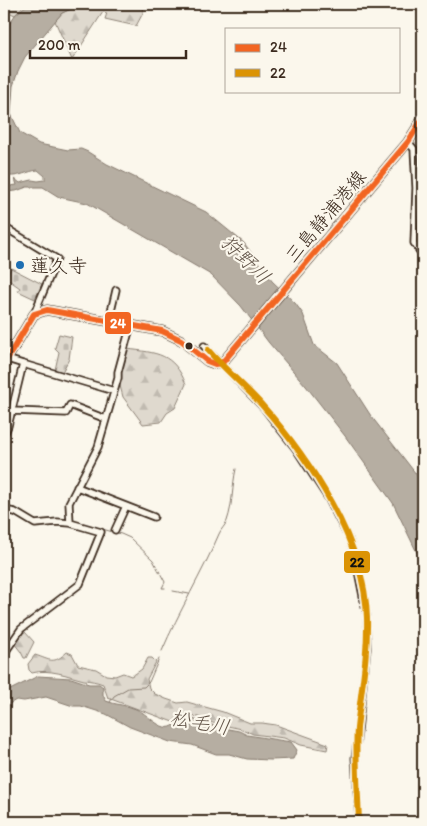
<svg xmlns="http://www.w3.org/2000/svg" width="427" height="826" viewBox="0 0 427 826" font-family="Itim,'Klee One',sans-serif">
	<defs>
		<pattern id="forest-firs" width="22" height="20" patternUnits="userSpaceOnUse" patternTransform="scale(1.25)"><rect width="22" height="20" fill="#dfd9ce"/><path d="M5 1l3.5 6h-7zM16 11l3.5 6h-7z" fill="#c0bab0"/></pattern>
		<pattern id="cemetery-stones" width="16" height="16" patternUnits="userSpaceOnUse" patternTransform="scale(1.25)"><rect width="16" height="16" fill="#dfd9ce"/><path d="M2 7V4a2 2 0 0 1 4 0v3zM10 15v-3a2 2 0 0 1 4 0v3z" fill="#c0bab0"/></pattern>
	</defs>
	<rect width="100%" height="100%" fill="#fbf7ec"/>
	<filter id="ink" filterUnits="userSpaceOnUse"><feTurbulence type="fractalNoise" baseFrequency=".02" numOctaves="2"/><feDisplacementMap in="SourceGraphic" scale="10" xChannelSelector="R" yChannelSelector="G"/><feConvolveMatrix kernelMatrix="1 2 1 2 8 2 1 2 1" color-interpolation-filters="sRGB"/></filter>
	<g filter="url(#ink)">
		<!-- grass -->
		<path fill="#dfd9ce" stroke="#8d8276" d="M4,4H25L15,15L4,10Z"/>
		<!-- forest -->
		<path fill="url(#forest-firs)" stroke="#8d8276" d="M82,4H144L143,13L136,26L105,19L107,13L103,12L72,60L55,21L62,13Z
			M127,349C158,353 173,353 186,384L175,408L167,413L161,422L143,424L123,397L118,378Z
			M25,632L34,642L26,658H24L21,652L14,643L21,633Z
			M67,652L72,654L78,665L96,669L106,675L115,676L123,673L131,676L135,674L142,669L148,658H152L156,662L147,679L149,688L155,694L166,699L178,703L187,702L223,712L250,723H262L276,725L328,744L327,750L301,745L284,738L253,734L242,729L213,723L198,717L186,715L179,716L173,722L108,698L103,684C95,681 92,681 84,680C68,676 49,668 32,673L29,670L28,664L35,655C51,660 53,665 67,652Z"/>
		<!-- cemetery -->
		<path fill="url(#cemetery-stones)" stroke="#8d8276" d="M11,268L42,284L35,299L18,291L20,288L6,278Z
			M59,334L72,337L69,359L62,372L55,370L59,352L55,348Z"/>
		<!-- water -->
		<path fill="#b6aea2" stroke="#85796d" d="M28,4H82L62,13L25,57L18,71L13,86L11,114L20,133L39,144L68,150L81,149L88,152L107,164L206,212L244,243L272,281L295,303L303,314L314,345L337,363L371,416L423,483V565L393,503L345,436L306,386L269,343L241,306L211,275L87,203L59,197L43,187H27L16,191L4,192V187L17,185L15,179L20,183L32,180L38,181L45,180V176L38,170C28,171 19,177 9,176L4,183V32L15,15Z
			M38,676L71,678L89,684H99L103,687V695L106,701C116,705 127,705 136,709C151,715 167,742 181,717H186L218,727L239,731L247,735L291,742L297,750L293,759L271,760L247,759L229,754H216L192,745L170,742L130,727L106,714L81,706H73L46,697L24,701L16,700L4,707V693Z"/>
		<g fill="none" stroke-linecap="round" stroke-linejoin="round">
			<!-- stream -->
			<path stroke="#85796d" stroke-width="1" d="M27,522L34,526
				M79,523L121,534L130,538L153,560L165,582L162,588H165
				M173,591L189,594
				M162,651C179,611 202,574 219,534C221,529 225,526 227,521C233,504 232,486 236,469
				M110,702L114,696L128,688L144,687L149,682L159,659"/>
			<!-- minor casing -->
			<g stroke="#3b2a1e" stroke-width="9">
				<path id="minor" d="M408,142L414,149L416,188L414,243L423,256
					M4,227L57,259L34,314
					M109,320L116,290
					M204,346L263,407L296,449L328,498L349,539L355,556L367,616V649L355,758L359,822
					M23,364L114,391
					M12,411L66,413L70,405L106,419
					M4,435L8,426L23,364L7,359
					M77,487L154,517
					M4,510L15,512L35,524L57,522L70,523L101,532L80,584L21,629L4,654
					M70,523L69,503L98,447L118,378V372L131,324
					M115,530L126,506"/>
			</g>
			<!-- secondary casing -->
			<g stroke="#3b2a1e" stroke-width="11">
				<path id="secondary" d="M4,344L15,347
					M4,364L34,314L47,310L162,331L181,340L207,361L215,364L222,363L408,142L423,118"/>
			</g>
			<!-- minor -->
			<use href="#minor" stroke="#fbf7ec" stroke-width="5.5"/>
			<!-- secondary -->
			<use href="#secondary" stroke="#fbf7ec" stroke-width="8"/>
			<!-- bus-1 casing -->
			<g stroke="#fbf7ec" stroke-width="10">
				<path id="bus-1" d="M4,364L34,314L47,310L162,331L181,340L207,361L215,364L222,363L408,142L423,118"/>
			</g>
			<!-- bus-2 casing -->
			<g stroke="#fbf7ec" stroke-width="10">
				<path id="bus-2" d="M208,350C224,369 244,385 261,404C310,459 365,542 367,618C368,655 361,691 357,728C355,759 358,791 359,822"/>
			</g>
			<!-- bus-1 -->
			<use href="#bus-1" stroke="#f26522" stroke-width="6"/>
			<!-- bus-2 -->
			<use href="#bus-2" stroke="#db9304" stroke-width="6"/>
		</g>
	</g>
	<!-- markers -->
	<circle fill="#1f6fb2" stroke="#fbf7ec" stroke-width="2" cx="20" cy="265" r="5"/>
	<circle fill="#3b2a1e" stroke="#fbf7ec" stroke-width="2" cx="189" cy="346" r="4.5"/>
	<g text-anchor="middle" stroke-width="4.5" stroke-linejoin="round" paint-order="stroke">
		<!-- street labels -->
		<g font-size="19" fill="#3b2a1e" stroke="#fbf7ec">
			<text transform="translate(325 216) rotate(-50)" y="7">三島静浦港線</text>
		</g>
		<!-- poi labels -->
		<g font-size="19" fill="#3b2a1e" stroke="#fbf7ec" text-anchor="start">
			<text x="30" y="272">蓮久寺</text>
		</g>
		<!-- water labels -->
		<g font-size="20" font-style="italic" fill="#605246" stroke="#fbf7ec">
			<text transform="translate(246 259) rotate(44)" y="7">狩野川</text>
			<text transform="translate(200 722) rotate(10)" y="7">松毛川</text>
		</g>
	</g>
	<g stroke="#fbf7ec" stroke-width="2">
		<rect x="104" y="311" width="28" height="24" rx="5" fill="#f26522"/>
		<rect x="343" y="550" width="28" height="24" rx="5" fill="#db9304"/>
	</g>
	<g font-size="14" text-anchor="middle" font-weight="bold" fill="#fff">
		<text x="118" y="328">24</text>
	</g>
	<g font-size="14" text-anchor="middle" font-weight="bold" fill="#111">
		<text x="357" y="567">22</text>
	</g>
	<!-- margin -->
	<rect width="427" height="826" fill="none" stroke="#fbf7ec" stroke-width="20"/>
	<rect x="10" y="10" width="407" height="806" fill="none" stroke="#3b2a1e" stroke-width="2" filter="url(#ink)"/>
	<!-- legend -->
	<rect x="225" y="28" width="175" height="65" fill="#fbf7ec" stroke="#aea59a"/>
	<rect x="235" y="44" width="25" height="8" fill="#f26522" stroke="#aea59a"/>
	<text x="270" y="52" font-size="15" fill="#3b2a1e">24</text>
	<rect x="235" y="69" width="25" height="8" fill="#db9304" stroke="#aea59a"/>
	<text x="270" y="78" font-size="15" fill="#3b2a1e">22</text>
	<!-- scale -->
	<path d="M30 50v8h156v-8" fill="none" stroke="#3b2a1e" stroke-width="2.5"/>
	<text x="38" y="50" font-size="15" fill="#3b2a1e" stroke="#fbf7ec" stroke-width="4" paint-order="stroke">200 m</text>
</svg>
